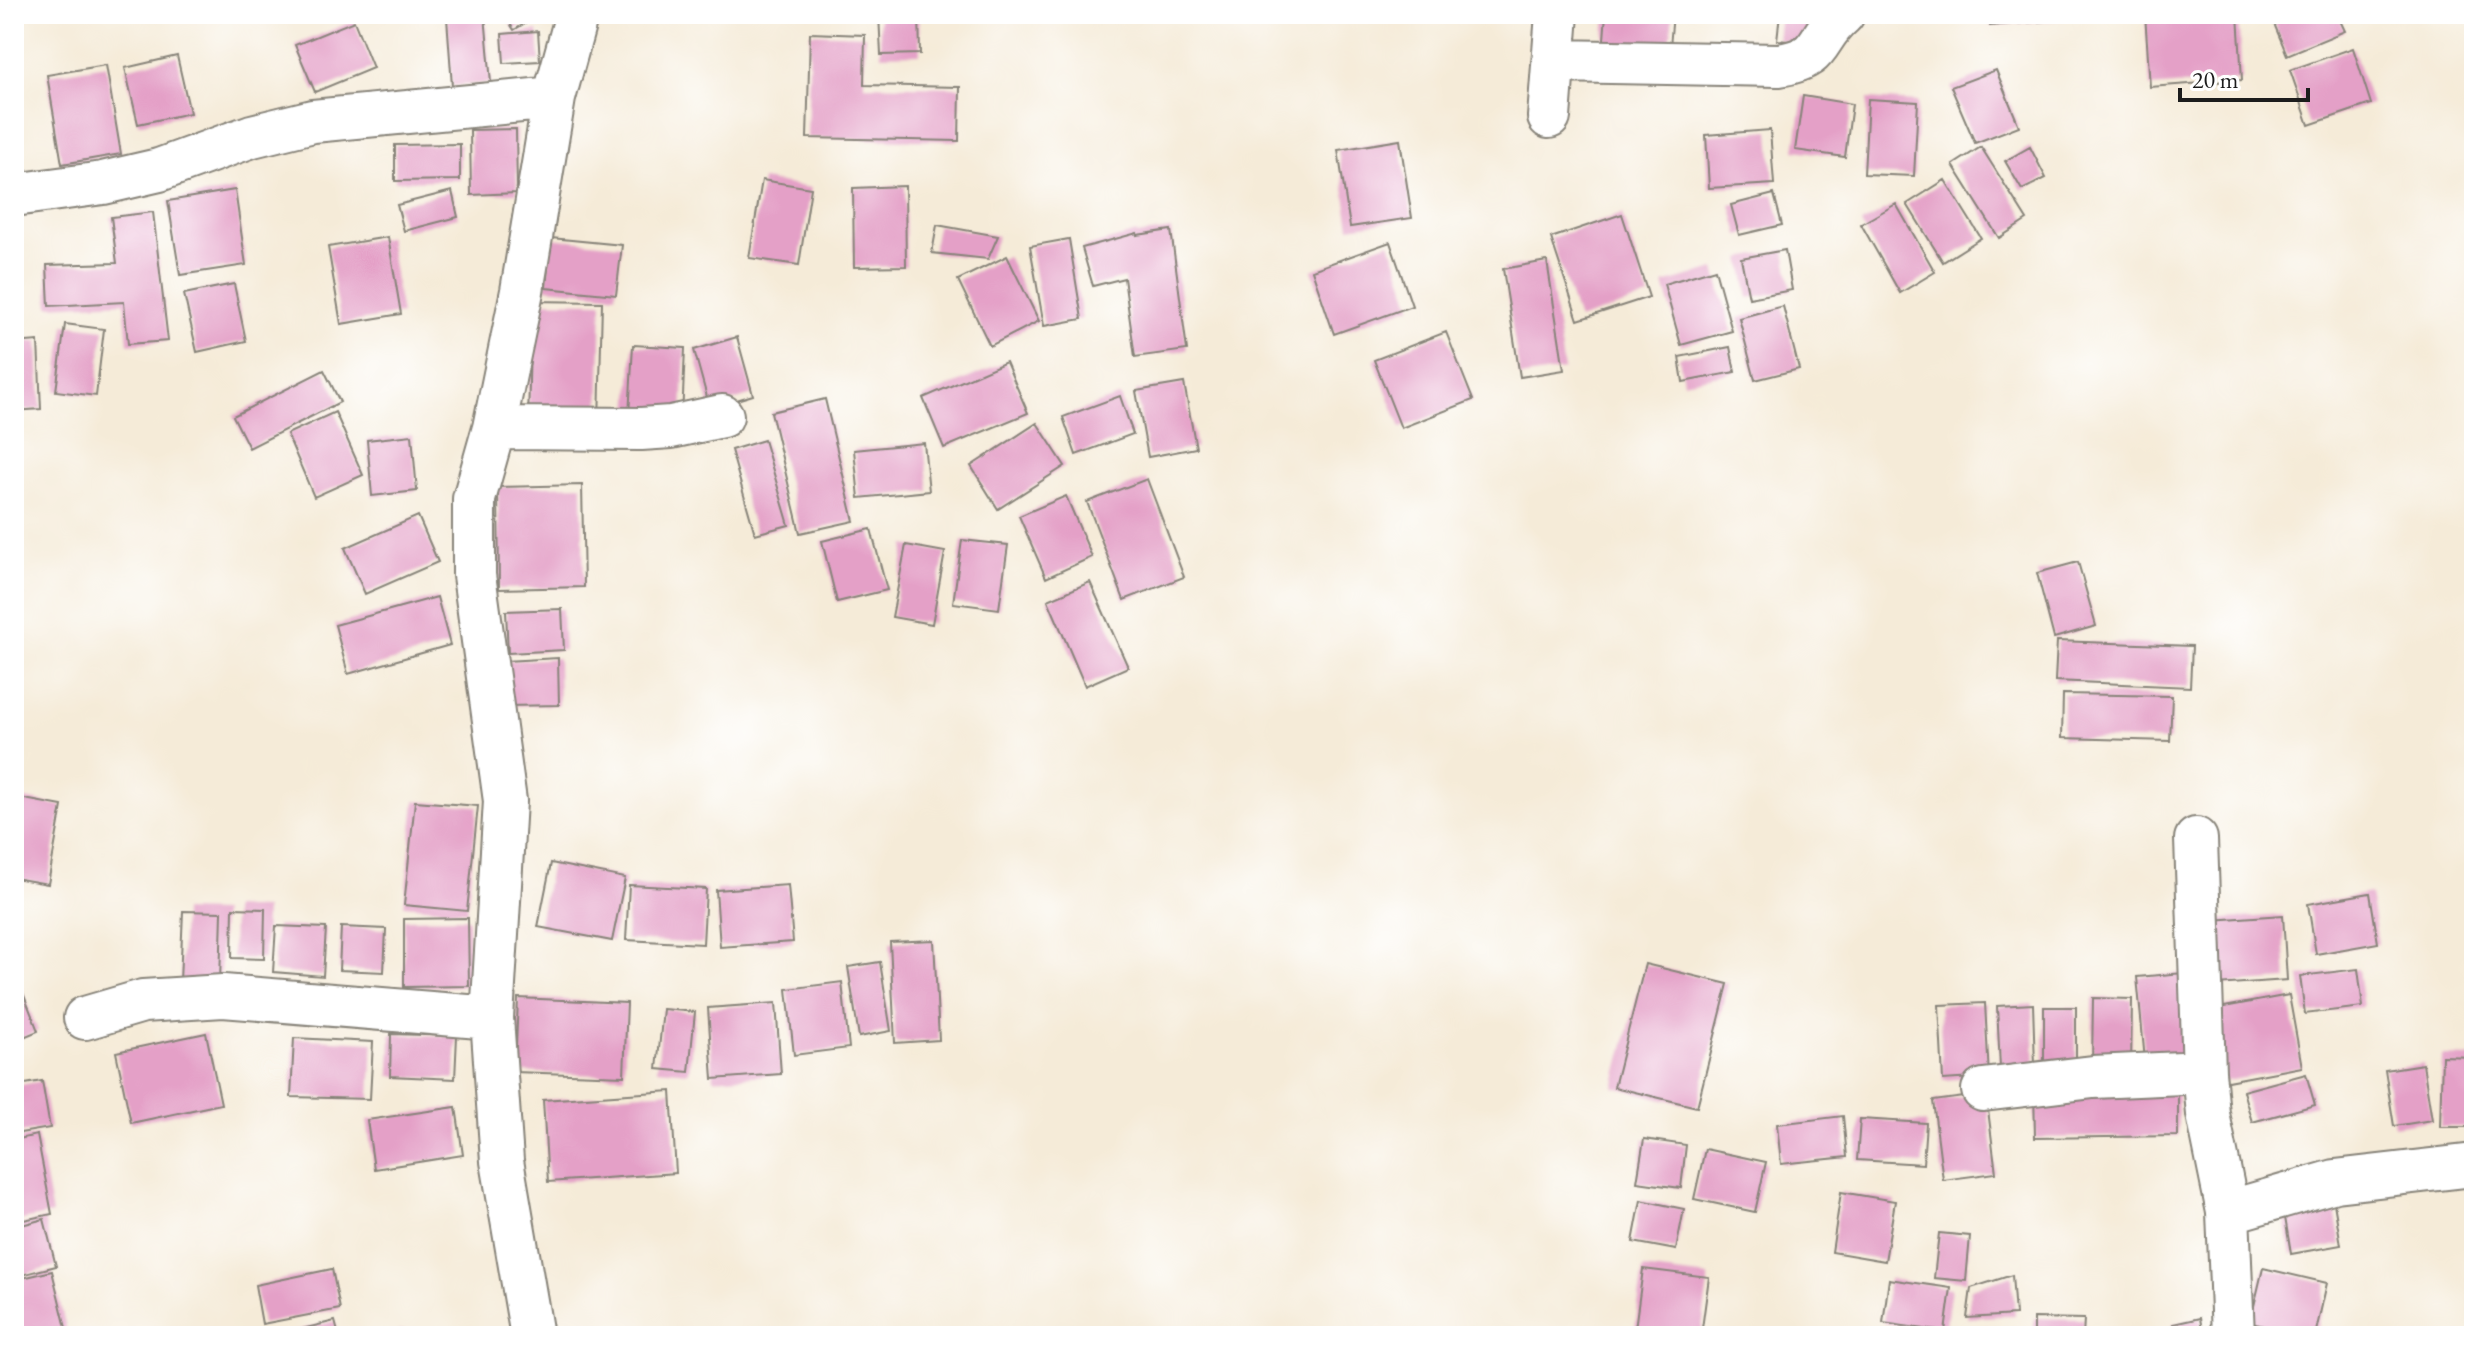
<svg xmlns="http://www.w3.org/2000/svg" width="2488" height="1350" viewBox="0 0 2488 1350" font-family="'EB Garamond',serif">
	<rect width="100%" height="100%" fill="#fff"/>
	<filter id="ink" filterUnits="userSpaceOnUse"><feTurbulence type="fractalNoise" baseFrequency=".0125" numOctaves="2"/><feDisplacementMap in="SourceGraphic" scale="16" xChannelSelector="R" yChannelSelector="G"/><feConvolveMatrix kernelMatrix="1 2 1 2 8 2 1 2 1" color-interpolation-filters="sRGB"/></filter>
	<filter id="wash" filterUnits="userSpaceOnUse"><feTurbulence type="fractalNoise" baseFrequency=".006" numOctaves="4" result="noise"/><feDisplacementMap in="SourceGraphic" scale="32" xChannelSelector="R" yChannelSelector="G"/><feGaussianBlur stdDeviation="1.8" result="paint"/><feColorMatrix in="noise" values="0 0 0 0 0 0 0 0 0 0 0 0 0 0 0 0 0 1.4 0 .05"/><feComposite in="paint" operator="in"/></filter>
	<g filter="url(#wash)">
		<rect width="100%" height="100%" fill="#f5ebd8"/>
		<g id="blocks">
			<!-- building -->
			<path fill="#e4a0c7" d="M504,14H540L514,30Z
				M879,14H919L920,54L881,55Z
				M1606,14H1673L1669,57L1603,52Z
				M1780,14H1814L1811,43L1777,40Z
				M1989,14H2068V19L1990,26Z
				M2145,14H2238L2242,80L2150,87Z
				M2270,14H2337L2345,31L2287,55Z
				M485,15L491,83L452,86L447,18Z
				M354,21L373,68L315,92L295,45Z
				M538,31L540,61L504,63L502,34Z
				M810,33L865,35L864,85L960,87L959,141L807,138Z
				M2353,48L2371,104L2309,125L2290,70Z
				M177,56L190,113L138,124L125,68Z
				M106,65L121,154L62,164L47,75Z
				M1996,70L2019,126L1975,143L1951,87Z
				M1803,96L1852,104L1845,157L1795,150Z
				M1868,99L1918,102L1914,176L1864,174Z
				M516,129L517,193L471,195L470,130Z
				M1770,130L1774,184L1709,188L1706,135Z
				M1400,140L1412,218L1350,227L1338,150Z
				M460,144V180L395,181V145Z
				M1981,147L2027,220L1999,238L1953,165Z
				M2030,147L2046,178L2022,190L2005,161Z
				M762,180L811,188L799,265L749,258Z
				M1945,180L1981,238L1943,262L1907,204Z
				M905,186L906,266L854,267L853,188Z
				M235,190L246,265L180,275L168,201Z
				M452,191L458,217L404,231L397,205Z
				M1774,194L1782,225L1739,235L1731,205Z
				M1896,204L1935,272L1900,293L1861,224Z
				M153,212L168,341L128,344L124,302L49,306L47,265L117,263L111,217Z
				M1622,214L1649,297L1578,320L1551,238Z
				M937,225L998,236L988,259L932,253Z
				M1171,230L1187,350L1135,357L1124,278L1093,286L1082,248L1137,233V235Z
				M388,237L401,314L341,324L328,247Z
				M551,238L622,245L616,295L546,288Z
				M1069,239L1082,319L1044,326L1030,246Z
				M1390,242L1412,306L1334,334L1312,270Z
				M1785,250L1792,290L1749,298L1741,258Z
				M1007,256L1039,321L990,346L958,280Z
				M1547,261L1564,370L1520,377L1503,269Z
				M1715,269L1732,331L1681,345L1664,284Z
				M234,284L246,341L197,352L184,294Z
				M531,301L602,302L599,424L528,423Z
				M1783,306L1799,369L1755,380L1739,318Z
				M65,324L104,329L96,396L56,391Z
				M1446,332L1473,400L1401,428L1374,360Z
				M737,337L753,395L710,408L694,350Z
				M38,341L41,409L14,411V343Z
				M633,345L685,348L682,419L629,416Z
				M1730,347L1735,372L1683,382L1679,357Z
				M1006,362L1028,413L944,448L923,398Z
				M324,370L340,402L249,448L233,416Z
				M1184,383L1196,448L1148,457L1136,391Z
				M1120,396L1133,434L1076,455L1063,417Z
				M825,399L854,521L800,533L771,412Z
				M335,412L363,475L314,497L287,434Z
				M1037,423L1065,466L998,509L971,466Z
				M412,435L417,491L372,496L367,440Z
				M764,440L789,525L755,534L731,450Z
				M924,443L929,491L859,498L854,450Z
				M1147,479L1184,577L1124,600L1087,502Z
				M582,485L584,587L499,589L498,487Z
				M1066,496L1092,557L1046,578L1019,516Z
				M418,516L438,562L365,594L345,548Z
				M871,529L887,590L837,602L822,541Z
				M962,540L1008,545L999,609L953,603Z
				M906,545L945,552L932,624L892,617Z
				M2078,562L2096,626L2054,638L2037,573Z
				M1090,582L1128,667L1085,686L1048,600Z
				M437,597L450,645L348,674L335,625Z
				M562,609L564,650L508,653L506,611Z
				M2057,641L2192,646L2190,687L2055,681Z
				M558,658L559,705L506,706L505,661Z
				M2063,694L2172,696L2170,741L2062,738Z
				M14,797L62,806L48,884L14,878Z
				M415,801L478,806L467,911L404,905Z
				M551,863L625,878L612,941L538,927Z
				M629,885L706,889L703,944L626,940Z
				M788,885L793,942L720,947L716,890Z
				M2370,893L2378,943L2316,954L2308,904Z
				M233,908L265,909L264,959L232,958Z
				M183,911L222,912L220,983L180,982Z
				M2283,915L2287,980L2216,985L2211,920Z
				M468,918L469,986L404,987V919Z
				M276,926L326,928L323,976L273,972Z
				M341,927L386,929L384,972L339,970Z
				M934,940L939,1040L895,1043L890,942Z
				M880,962L891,1031L859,1037L848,967Z
				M1645,964L1728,984L1697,1107L1614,1087Z
				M2358,969L2363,1007L2305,1014L2300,976Z
				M2184,973L2192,1066L2146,1071L2137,977Z
				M18,980L38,1031L14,1041V982Z
				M842,982L849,1048L794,1055L787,989Z
				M2289,995L2302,1067L2222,1082L2208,1010Z
				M518,998L627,1003L624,1076L515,1072Z
				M2093,998L2132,999L2131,1070L2092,1069Z
				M776,1003L781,1074L713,1079L708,1008Z
				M1985,1003L1989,1077L1943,1080L1939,1005Z
				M2033,1004L2035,1066L2000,1068L1997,1006Z
				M2044,1007H2076V1073H2044Z
				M663,1009L695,1012L689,1072L657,1069Z
				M206,1033L221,1104L131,1123L116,1052Z
				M391,1034L457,1036L455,1079L390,1076Z
				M294,1038L373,1042L370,1099L291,1097Z
				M2442,1056L2474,1057V1127H2440Z
				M2423,1064L2432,1120L2394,1126L2385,1070Z
				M2306,1074L2315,1105L2252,1122L2243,1091Z
				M42,1081L50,1128L14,1134V1086Z
				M2178,1086V1136L2035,1138L2034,1087Z
				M671,1091L676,1173L548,1182L543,1100Z
				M1986,1094L1996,1173L1943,1180L1933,1101Z
				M456,1107L463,1155L374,1169L367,1120Z
				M1843,1116L1847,1157L1781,1164L1777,1124Z
				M1860,1119L1926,1123L1923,1164L1857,1160Z
				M37,1135L52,1214L14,1222V1140Z
				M1644,1139L1686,1145L1681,1188L1637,1182Z
				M1705,1149L1766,1162L1755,1212L1694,1199Z
				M1841,1192L1895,1201L1885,1261L1832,1252Z
				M2333,1197L2341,1245L2291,1254L2283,1205Z
				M1641,1200L1684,1209L1676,1250L1633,1242Z
				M44,1219L56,1266L14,1277V1227Z
				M1939,1233L1970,1236L1966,1281L1934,1278Z
				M2263,1268L2327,1283L2315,1336L2250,1323Z
				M332,1269L340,1309L262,1324L255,1285Z
				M1643,1269L1709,1277L1701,1336H1634Z
				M52,1271L68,1336H14V1280Z
				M2012,1275L2015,1315L1967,1318L1971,1288Z
				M1889,1279L1951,1288L1945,1332L1883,1323Z
				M2034,1318L2084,1319L2083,1336H2034Z
				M2200,1318L2203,1336H2176L2173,1324Z
				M335,1321L339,1336H277V1335Z
				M398,1330L453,1333L452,1336H398Z"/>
		</g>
	</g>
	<g filter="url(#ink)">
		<use href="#blocks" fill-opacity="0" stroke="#88847a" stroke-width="2"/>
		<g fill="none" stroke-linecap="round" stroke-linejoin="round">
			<!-- street casing -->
			<g stroke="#88847a" stroke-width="46">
				<path id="street" d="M1555,61L1779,65C1826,58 1813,39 1843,14
					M1549,117L1557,14
					M14,195L103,183L159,170L252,136L313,121L554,98
					M494,428L641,429L671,427L722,416
					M2196,839L2204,1072L2208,1114L2228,1212L2233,1336
					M85,1018L143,1001L223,996L492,1018
					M1983,1090L2093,1077L2204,1072
					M2228,1212L2335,1181L2474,1165
					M532,1336L502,1161L492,1018L505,801L474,575V499L494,428L522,291L554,98L577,14"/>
			</g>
			<!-- street -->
			<use href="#street" stroke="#fff" stroke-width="42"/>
		</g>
	</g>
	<!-- margin -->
	<rect width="2488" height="1350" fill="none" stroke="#fff" stroke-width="48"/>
	<!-- scale -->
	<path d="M2180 88v12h128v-12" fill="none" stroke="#1c1c1c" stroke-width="4"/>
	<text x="2192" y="88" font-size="24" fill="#1c1c1c" stroke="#ffffff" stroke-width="6" paint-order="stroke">20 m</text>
</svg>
